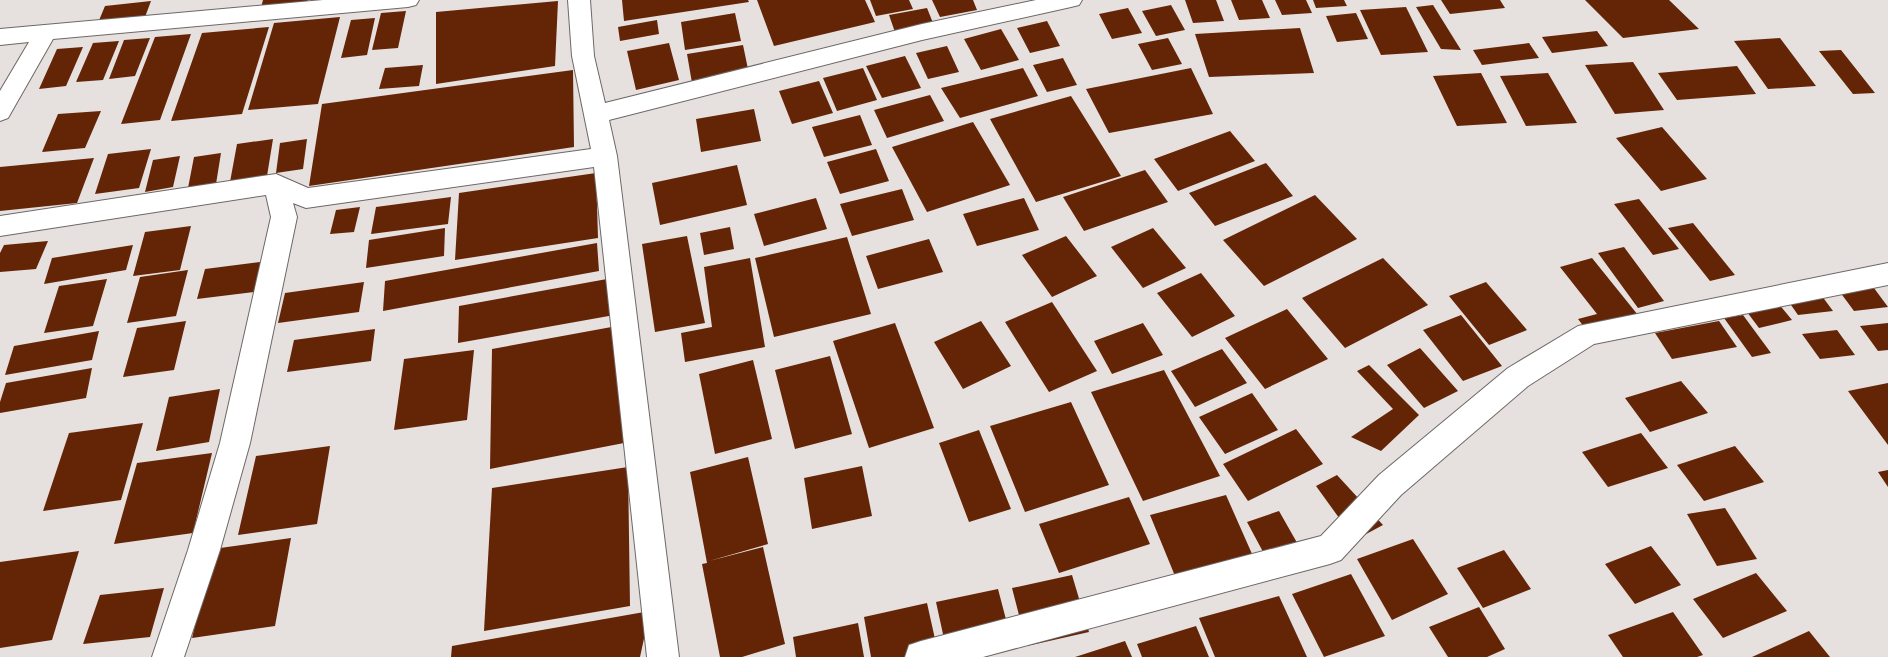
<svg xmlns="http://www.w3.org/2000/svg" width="1888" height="657" viewBox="0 0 1888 657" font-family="'IBM Plex Sans',sans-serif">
	<rect width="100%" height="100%" fill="#e6e0de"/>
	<!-- building -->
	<path fill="#642406" d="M263,0H308L305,10L259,15Z
		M622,0H748L749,2L624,21Z
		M757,0H865L875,22L774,46Z
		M870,0H909L913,9L876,16Z
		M932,0H973L977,10L940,17Z
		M1185,0H1216L1224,21L1193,23Z
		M1231,0H1262L1270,18L1239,20Z
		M1275,0H1306L1312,13L1282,15Z
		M1313,0H1344L1347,6L1316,8Z
		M1441,0H1500L1505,8L1450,14Z
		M1585,0H1669L1699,29L1623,38Z
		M151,1L142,25L95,30L105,6Z
		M558,1L555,66L436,84V12Z
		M1171,5L1185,30L1156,36L1142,11Z
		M1433,5L1461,50L1441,49L1416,7Z
		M1406,7L1428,52L1381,55L1360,10Z
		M927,8L935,28L896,35L889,15Z
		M1128,8L1142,33L1112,39L1099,14Z
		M406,11L398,48L372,50L381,13Z
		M735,13L741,41L685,50L681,22Z
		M1356,13L1368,39L1337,42L1326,16Z
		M340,17L318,104L248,110L274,23Z
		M375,18L367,55L341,58L351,20Z
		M657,20L659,34L620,41L618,27Z
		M1047,21L1060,46L1030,53L1017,28Z
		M269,27L242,114L171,121L202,33Z
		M1300,28L1314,73L1209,77L1195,34Z
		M1001,29L1019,60L981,70L964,39Z
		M1597,31L1608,46L1552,53L1542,37Z
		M191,34L160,120L121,124L155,37Z
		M150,38L135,76L109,79L124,40Z
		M1168,38L1182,64L1152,70L1138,44Z
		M1780,38L1816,86L1768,89L1734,41Z
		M119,41L103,80L76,82L93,43Z
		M669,43L679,80L636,90L627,51Z
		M1529,43L1539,58L1482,65L1473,50Z
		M743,45L749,74L692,83L687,54Z
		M947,46L959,72L928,79L916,53Z
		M83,47L66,86L39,89L57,49Z
		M1841,50L1875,93L1853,94L1819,51Z
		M905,56L921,88L882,98L866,66Z
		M1063,58L1077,85L1047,92L1033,65Z
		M1633,62L1664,110L1615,114L1585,65Z
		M423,65L419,86L379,89L385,68Z
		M1737,66L1756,94L1677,100L1658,73Z
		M863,68L877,100L837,111L823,78Z
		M1023,68L1038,96L960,118L941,88Z
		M1191,68L1213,114L1109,133L1086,89Z
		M573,70L574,147L309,186L322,104Z
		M1481,73L1507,123L1457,126L1433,76Z
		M1548,73L1577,123L1526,126L1500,76Z
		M819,81L833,113L792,124L779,91Z
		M930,95L944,121L887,138L874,110Z
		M1071,96L1121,176L1036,202L990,119Z
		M754,109L761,141L701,152L696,119Z
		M101,111L85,148L42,152L58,114Z
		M860,115L872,145L824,157L812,127Z
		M973,122L1010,185L927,212L892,147Z
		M1662,127L1707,179L1661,191L1616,138Z
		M1230,131L1255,161L1178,191L1154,159Z
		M273,139L267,176L230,182L237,144Z
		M307,139L303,169L276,173L280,143Z
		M151,149L139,188L95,194L108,154Z
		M876,149L889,181L840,194L827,162Z
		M221,153L216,184L188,188L194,157Z
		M180,156L173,187L145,192L153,160Z
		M94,158L77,203L0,211V167Z
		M1266,163L1293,196L1215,226L1189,193Z
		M737,165L747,205L660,225L652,183Z
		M1145,170L1168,202L1084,231L1063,197Z
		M596,173L598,238L455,260L459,193Z
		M902,189L914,220L852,236L840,204Z
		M1315,195L1357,239L1264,286L1223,240Z
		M451,197L448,224L371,234L376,207Z
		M816,198L827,229L764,246L754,214Z
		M1024,198L1039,230L977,246L963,214Z
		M1639,199L1679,249L1653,255L1614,204Z
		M360,207L354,232L330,234L336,210Z
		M1693,223L1735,275L1710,281L1668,228Z
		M191,226L180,270L133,276L145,232Z
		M730,227L734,249L704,255L700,233Z
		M445,228L444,256L366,268L369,240Z
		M1153,228L1186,268L1143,288L1111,247Z
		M687,236L705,323L655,332L642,244Z
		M1066,236L1097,276L1052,297L1022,255Z
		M847,237L871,314L774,337L755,258Z
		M929,239L943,272L878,289L866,256Z
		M48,241L36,269L0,272V253L4,245Z
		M597,243L599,271L383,311L385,281Z
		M133,245L126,270L44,284L52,258Z
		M1624,247L1664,301L1638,308L1598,253Z
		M750,258L765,347L685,362L681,333L712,327L704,267Z
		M1383,258L1428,305L1345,348L1302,298Z
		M1592,258L1646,325L1594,340L1578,319L1597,314L1560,267Z
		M284,259L278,289L197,299L205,269Z
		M188,270L176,316L127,323L140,277Z
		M1201,273L1235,316L1192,337L1157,293Z
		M618,277L620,314L458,343L459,306Z
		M107,279L93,326L44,333L59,286Z
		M364,282L359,312L278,323L285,293Z
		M1486,282L1527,330L1489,345L1449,296Z
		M1871,284L1888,307L1854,311L1837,288Z
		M1816,288L1833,311L1798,315L1782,292Z
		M1773,297L1792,320L1759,328L1741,304Z
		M1052,302L1097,371L1049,392L1005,322Z
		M1287,309L1328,359L1265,389L1225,338Z
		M1461,315L1502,366L1463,381L1423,330Z
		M1743,315L1771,353L1752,357L1724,318Z
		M186,321L174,370L123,377L137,328Z
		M981,321L1011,366L963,389L934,342Z
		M1719,321L1737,347L1672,359L1655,333Z
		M895,323L934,428L869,448L833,341Z
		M1143,323L1163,355L1112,374L1094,341Z
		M1888,323V350L1878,351L1860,326Z
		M617,326L624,443L490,469L492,349Z
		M375,329L371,361L287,372L294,340Z
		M1837,330L1855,355L1820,359L1802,334Z
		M99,331L92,360L5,375L14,346Z
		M1420,348L1458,391L1424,408L1387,365Z
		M1222,349L1247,383L1195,407L1171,371Z
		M474,350L467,420L394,430L404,359Z
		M830,356L852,434L795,449L775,370Z
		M753,360L772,439L715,454L699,374Z
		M1369,365L1419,415L1381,451L1351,437L1393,409L1357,371Z
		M92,368L86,398L0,413V402L6,383Z
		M1164,370L1220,476L1143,501L1091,392Z
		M1681,381L1708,413L1650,432L1625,398Z
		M1888,383V445L1848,391Z
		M220,389L209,442L156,451L169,397Z
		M1252,393L1278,430L1225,454L1199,417Z
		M1071,402L1109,485L1025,512L990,426Z
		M143,423L121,500L43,511L69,433Z
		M1296,429L1323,464L1248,501L1223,464Z
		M979,430L1011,509L969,522L939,443Z
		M1641,433L1668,468L1608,487L1582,452Z
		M330,446L317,524L238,535L256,456Z
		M1735,446L1764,482L1704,501L1677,465Z
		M212,453L193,533L114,544L137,463Z
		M748,457L768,544L709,561L763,547L785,644L742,657H720L702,564L707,563L690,472Z
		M862,466L872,516L812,529L804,478Z
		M628,467L630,606L484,631L492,488Z
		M1888,470V487L1878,472Z
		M1337,475L1383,525L1355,540L1316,486Z
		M1226,495L1260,572L1182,593L1150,515Z
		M1129,497L1150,544L1059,573L1039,524Z
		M1725,508L1757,559L1717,566L1687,514Z
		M1279,511L1308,562L1275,574L1247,522Z
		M291,538L275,626L192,638L213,549Z
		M1413,539L1448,594L1392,620L1357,559Z
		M1651,546L1681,585L1635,604L1605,564Z
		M1504,550L1531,589L1483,608L1457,568Z
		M79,551L52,640L0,648V562Z
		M1756,573L1787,611L1723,638L1693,599Z
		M1351,574L1385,636L1324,657L1292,594Z
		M1072,575L1089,632L1027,646L1012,588Z
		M164,588L150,637L83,644L100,595Z
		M998,589L1013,646L966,657H948L936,602Z
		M1279,596L1307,657H1215L1199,618Z
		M927,603L939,657H871L864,617Z
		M1479,607L1505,649L1487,657H1448L1429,627Z
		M650,611L640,657H451L452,646Z
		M1673,612L1703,655L1697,657H1623L1608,635Z
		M858,623L864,657H796L793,637Z
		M1196,626L1209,657H1142L1137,644Z
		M1809,631L1830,657H1752Z
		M1125,641L1132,657H1075Z"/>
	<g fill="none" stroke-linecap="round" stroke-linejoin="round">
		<!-- street casing -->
		<g stroke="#6d6867" stroke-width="2">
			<path id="street" d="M323,0H419L416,5L408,7L53,39L8,118L0,121V91L29,42L0,45V29Z
				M568,0H590L594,56L605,103L922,24L1036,0H1082L1079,5L1071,7L922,40L609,120L617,156L679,657H647L594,167L306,208L293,203L297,217L250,443L220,550L184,657H152L188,550L220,443L271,217L266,195L0,236V216L276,174L308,188L591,149L572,56Z
				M1888,263V285L1594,344L1528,386L1401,495L1341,560L1330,564L983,657H905L909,645L921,641L1321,536L1379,475L1508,368L1578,326Z"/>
		</g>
		<!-- street -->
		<use href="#street" fill="#fff" fill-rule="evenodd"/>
	</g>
</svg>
